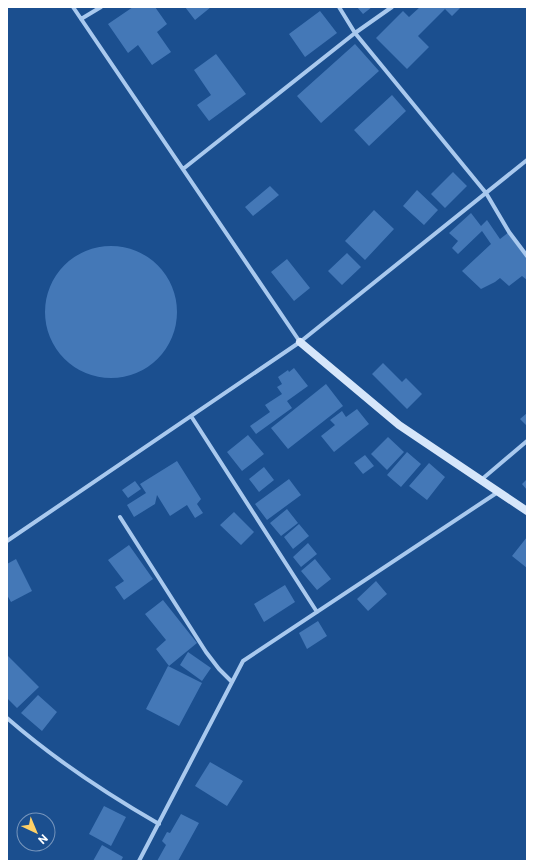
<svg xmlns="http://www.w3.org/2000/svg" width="534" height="868" viewBox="0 0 534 868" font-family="Commissioner,sans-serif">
	<rect width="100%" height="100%" fill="#1b4f8f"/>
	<!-- building -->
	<path fill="#4478b7" d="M133,7H155L167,24L157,32L171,52L152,65L138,45L128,53L108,24Z
		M185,7H211L195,20Z
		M357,7H372L363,14Z
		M420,7H461L452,16L445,9L418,36L429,47L407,69L376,38L403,11L409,17Z
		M320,11L337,33L305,57L289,34Z
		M355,44L379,71L321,123L297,96Z
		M216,54L246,94L209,121L197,105L211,95L194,70Z
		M392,95L406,111L369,146L354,130Z
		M453,172L467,186L445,208L431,194Z
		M270,186L279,195L253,216L245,207Z
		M417,190L438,210L424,225L403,206Z
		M374,210L394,229L365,260L345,241Z
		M471,213L481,226L487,220L500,239L509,232L527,258V280L522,276L509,286L500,278L495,282L481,289L462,271L491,244L482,231L458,254L452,248L458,241L449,233Z
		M45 312a66 66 0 1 1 132 0a66 66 0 1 1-132 0Z
		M347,253L361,267L342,285L328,271Z
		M287,259L310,288L294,301L271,272Z
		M383,363L402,382L406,378L422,394L407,409L372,374Z
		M294,368L308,386L287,401L292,408L256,434L250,426L270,412L265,405L282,394L277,387L282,384L278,377L288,370L289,372Z
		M326,384L343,406L288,449L271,428Z
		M357,409L369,424L334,452L321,436L335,425L330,420L342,411L346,417Z
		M527,413V426L520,419Z
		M248,435L264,454L242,471L227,452Z
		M388,437L404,452L387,470L371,454Z
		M407,452L421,464L401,487L387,475Z
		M365,455L374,466L363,474L354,463Z
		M177,461L201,499L197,504L203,513L195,518L187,505L170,516L157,495L155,504L134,517L127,505L146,493L140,484Z
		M429,463L445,477L427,500L409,486Z
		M264,467L274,480L259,492L249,479Z
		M289,479L301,495L267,520L255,504Z
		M527,479V490L522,484Z
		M135,481L141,489L128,498L122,490Z
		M287,509L298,523L281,536L270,523Z
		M234,512L254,532L241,545L220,525Z
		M299,524L309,536L293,549L284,537Z
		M527,537V568L512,556Z
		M308,543L317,554L301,567L293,557Z
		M129,545L153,579L124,600L115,587L124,581L108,560Z
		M16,559L32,591L11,602L7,595V564Z
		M315,559L331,579L317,590L301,571Z
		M376,581L387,594L368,611L357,599Z
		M285,585L295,602L264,622L254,604Z
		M163,600L197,643L169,666L156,649L166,640L145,614Z
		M318,621L327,636L307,649L299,633Z
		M188,652L211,668L202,681L180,665Z
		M7,655L39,687L17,708L7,698Z
		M168,666L202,683L179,726L146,709Z
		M38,695L57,712L42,731L21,713Z
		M210,762L243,781L227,806L195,786Z
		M104,806L126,817L111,846L89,834Z
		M181,814L199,823L178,861H157L166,845L162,841L167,832L170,833Z
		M102,845L123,857L121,861H93Z"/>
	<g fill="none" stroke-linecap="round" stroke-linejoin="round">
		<!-- street -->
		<path stroke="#a9c9ee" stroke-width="4" d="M73,7L300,342
			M339,7L355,33L486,193L509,232L527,256
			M81,19L101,7
			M183,169L355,33L392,7
			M191,416L317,612
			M481,480L527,441
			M120,517L206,652L219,669L232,682
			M7,541L300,342L527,160
			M7,718C54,759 105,793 159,824
			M139,861L243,661L498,492"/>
		<!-- secondary -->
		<path stroke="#d6e6fa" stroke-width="8" d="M300,342L399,425L527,511"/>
	</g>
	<!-- border -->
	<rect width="534" height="868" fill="none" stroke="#ffffff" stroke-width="16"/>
	<!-- north arrow -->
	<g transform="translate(36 832) rotate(136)"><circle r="19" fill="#1b4f8f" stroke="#7695bc"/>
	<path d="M0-3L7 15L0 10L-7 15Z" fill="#ffd166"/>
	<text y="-6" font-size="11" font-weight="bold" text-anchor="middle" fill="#ffffff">N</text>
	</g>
</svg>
